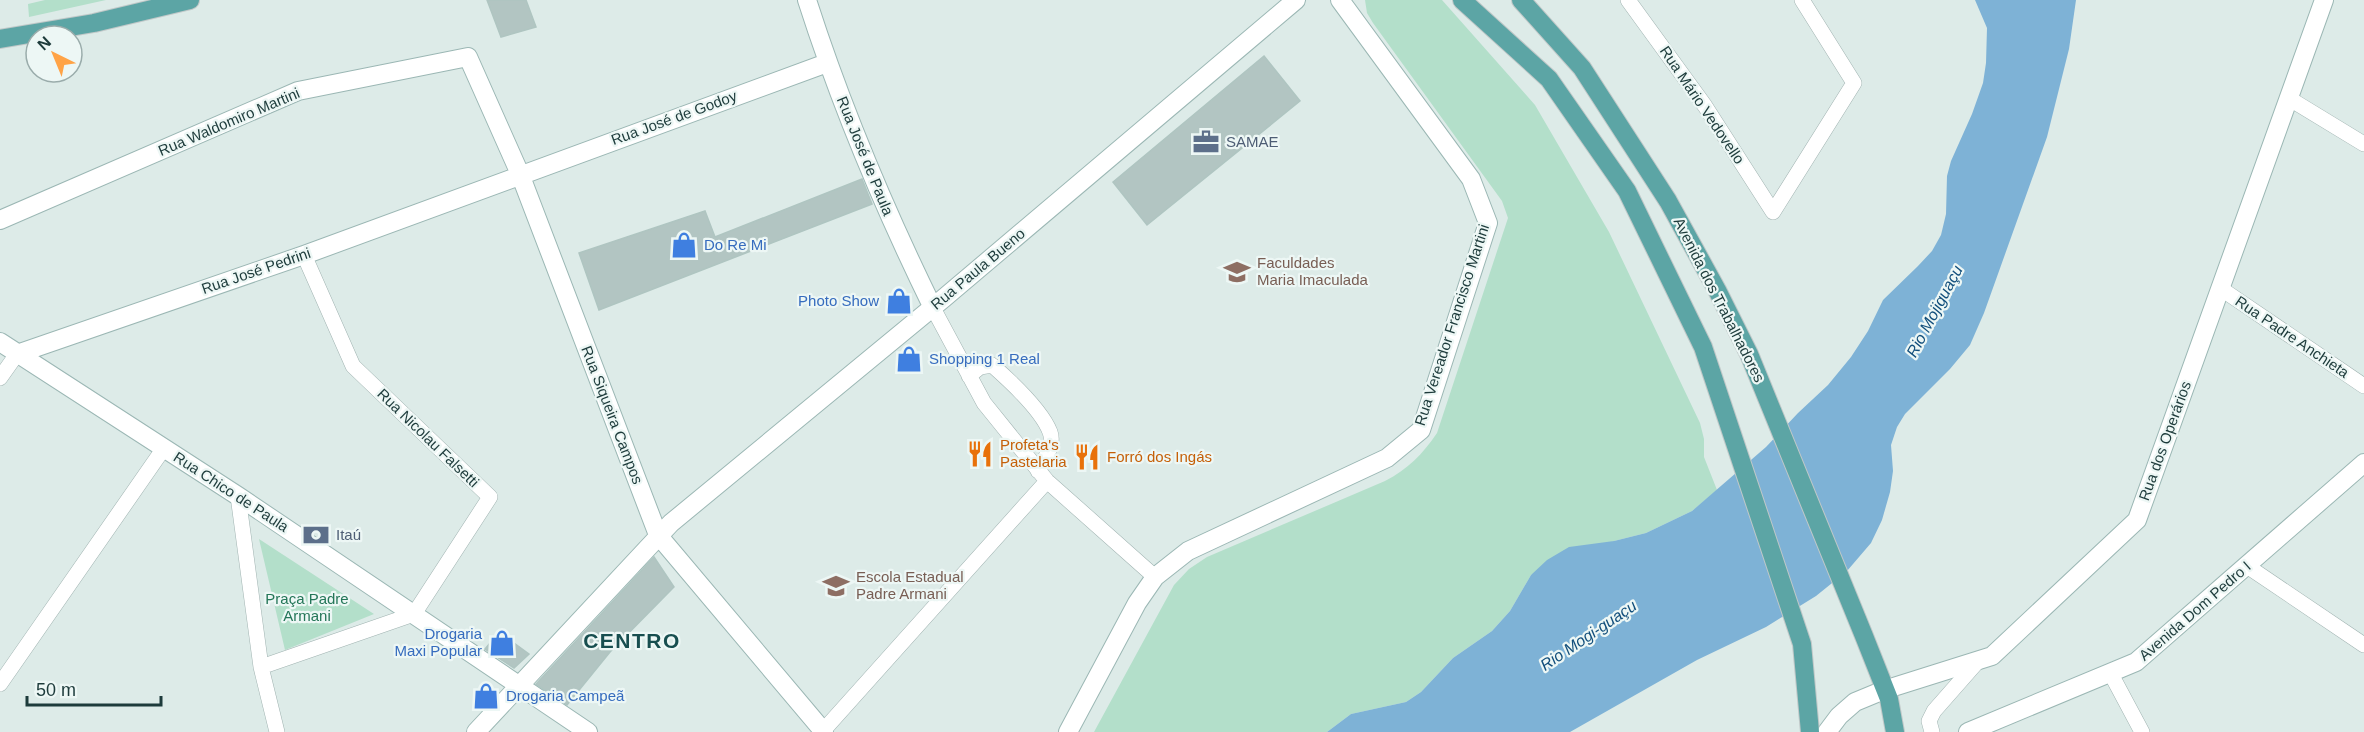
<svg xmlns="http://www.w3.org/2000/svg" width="2364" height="732" viewBox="0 0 2364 732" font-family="Arial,sans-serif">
	<rect width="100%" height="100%" fill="#ddebe8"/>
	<!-- green -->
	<path fill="#b3dfca" d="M45,0H106L29,17L28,4Z
		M1365,0H1442L1535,105L1609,232L1700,423L1704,439V457L1717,490L1692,511L1646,533L1614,541L1531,575L1510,611L1492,631L1453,658L1421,692L1406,702L1351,714L1327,732H1094L1174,585L1189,569L1207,557L1385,481C1408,469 1422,455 1437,433L1508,218L1502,201L1373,23L1367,13Z
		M259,539L374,614L285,650Z"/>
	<!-- water -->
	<path fill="#7eb2d6" d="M1975,0H2076L2069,49L2047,137L1984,313L1970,345L1950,369L1905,414L1897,427L1891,445L1893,471L1890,492L1882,520L1871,543L1847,571L1816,596L1766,627L1697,660L1570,732H1327L1351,714L1406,702L1421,692L1453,658L1492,631L1510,611L1531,575L1547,560L1569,547L1614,541L1646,533L1692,511L1766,447L1798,413L1828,385L1851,357L1868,331L1883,300L1918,266L1932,251L1941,235L1946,214L1947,176L1951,161L1972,114L1983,83L1986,63L1987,28Z"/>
	<!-- building -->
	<path fill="#b2c5c2" stroke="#afc5c1" stroke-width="1.5" d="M487,0H526L536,27L501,37Z
		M1264,56L1300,101L1147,225L1113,182Z
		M862,179L872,204L599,310L579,253L705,211L715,237Z
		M654,557L674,587L610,652L567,705L536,684Z
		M499,632L529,654L514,668L485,649Z"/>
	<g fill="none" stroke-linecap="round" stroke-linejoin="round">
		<!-- street casing -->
		<g stroke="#a0b3b1" stroke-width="16">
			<path id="street" d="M1628,0L1705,106L1773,212L1854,83L1802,0
				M2290,99L2364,144
				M2220,288L2364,386
				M933,308L984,403L1047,481L1155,577
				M969,376L980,367L992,365C1009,380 1042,411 1050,432C1055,445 1044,460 1038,471
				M0,378L17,354
				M238,496L261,667L277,732
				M2247,566L2364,645
				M261,667L414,614L490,497L353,366L304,255
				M2111,674L2142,732
				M0,684L164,448
				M822,732L1047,481
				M1932,732L1929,721L1934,711L1978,661"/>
		</g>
		<!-- secondary casing -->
		<g stroke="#9bb7b4" stroke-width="20">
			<path id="secondary" d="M807,0C841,106 884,208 933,308
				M0,220L298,91L468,57L520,174L658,535L824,732
				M0,342L238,496L588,732
				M17,354L304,255L827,63
				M476,732L671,523L944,298L1296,0
				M1068,732L1137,603L1155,577L1188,551L1387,458L1421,430L1488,223L1471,179L1340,0
				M1827,732L1839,716L1855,702L1884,690L1992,656L2137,520L2324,0
				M1968,732L2136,662L2364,463"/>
		</g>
		<!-- primary casing -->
		<g stroke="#c0c8c8" stroke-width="20">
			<path id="primary" d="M1462,0L1549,79L1627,191L1703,347L1802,644L1810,732
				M1521,0L1582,68L1668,201L1717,290L1749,354L1864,636L1889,699L1895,732
				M0,39L94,23L190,0"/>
		</g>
		<!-- street -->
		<use href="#street" stroke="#fff" stroke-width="15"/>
		<!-- secondary -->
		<use href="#secondary" stroke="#fff" stroke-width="18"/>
		<!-- primary -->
		<use href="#primary" stroke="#5ca5a5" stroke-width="18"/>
	</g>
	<!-- icons -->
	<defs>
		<g id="office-bare" transform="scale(2.07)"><path d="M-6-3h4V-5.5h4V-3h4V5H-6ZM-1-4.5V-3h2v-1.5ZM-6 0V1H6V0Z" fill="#5c6f8a" stroke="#edf7f5" stroke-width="2.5" paint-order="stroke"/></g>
		<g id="shop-bare" transform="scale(2.07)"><path d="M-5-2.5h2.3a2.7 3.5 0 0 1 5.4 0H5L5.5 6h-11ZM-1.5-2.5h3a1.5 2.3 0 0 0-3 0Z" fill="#3f7fe0" stroke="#edf7f5" stroke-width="2.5" paint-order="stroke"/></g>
		<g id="university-bare" transform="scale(2.07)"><path d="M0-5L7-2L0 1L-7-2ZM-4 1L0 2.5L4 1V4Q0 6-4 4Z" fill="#8d6e63" stroke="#edf7f5" stroke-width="2.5" paint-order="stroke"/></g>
		<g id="restaurant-bare" transform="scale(2.07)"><path d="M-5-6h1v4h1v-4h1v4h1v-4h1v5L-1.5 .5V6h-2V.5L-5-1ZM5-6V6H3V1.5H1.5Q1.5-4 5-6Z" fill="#e8710a" stroke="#edf7f5" stroke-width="2.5" paint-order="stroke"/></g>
		<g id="bank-bare" transform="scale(2.07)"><path d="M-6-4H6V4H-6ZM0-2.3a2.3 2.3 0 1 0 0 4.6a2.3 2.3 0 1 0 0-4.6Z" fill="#5c6f8a" stroke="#edf7f5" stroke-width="2.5" paint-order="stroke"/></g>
		<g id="school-bare" transform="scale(2.07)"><path d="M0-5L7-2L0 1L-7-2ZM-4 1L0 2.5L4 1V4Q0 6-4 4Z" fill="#8d6e63" stroke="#edf7f5" stroke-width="2.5" paint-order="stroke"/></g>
	</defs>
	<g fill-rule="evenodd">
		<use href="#office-bare" x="1206" y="142"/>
		<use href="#shop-bare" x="684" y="245"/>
		<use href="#university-bare" x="1237" y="272"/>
		<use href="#shop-bare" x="899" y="301"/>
		<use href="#shop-bare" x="909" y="359"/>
		<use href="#restaurant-bare" x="980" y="454"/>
		<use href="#restaurant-bare" x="1087" y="457"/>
		<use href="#bank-bare" x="316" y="535"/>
		<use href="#school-bare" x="836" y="586"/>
		<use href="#shop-bare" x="502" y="643"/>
		<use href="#shop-bare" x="486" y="696"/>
	</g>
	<g text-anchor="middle" stroke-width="4.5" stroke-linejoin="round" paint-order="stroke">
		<!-- street labels -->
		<g font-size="15" fill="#1d3b3b" stroke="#edf7f5">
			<text transform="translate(1702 105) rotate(56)" y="5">Rua Mário Vedovello</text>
			<text transform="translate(674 118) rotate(-20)" y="5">Rua José de Godoy</text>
			<text transform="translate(229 122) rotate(-23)" y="5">Rua Waldomiro Martini</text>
			<text transform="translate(865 156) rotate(68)" y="5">Rua José de Paula</text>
			<text transform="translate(978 269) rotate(-40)" y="5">Rua Paula Bueno</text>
			<text transform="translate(256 271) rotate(-19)" y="5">Rua José Pedrini</text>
			<text transform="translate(1719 300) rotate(63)" y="5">Avenida dos Trabalhadores</text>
			<text transform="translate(1452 325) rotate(-72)" y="5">Rua Vereador Francisco Martini</text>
			<text transform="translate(2292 337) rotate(34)" y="5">Rua Padre Anchieta</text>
			<text transform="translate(612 415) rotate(69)" y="5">Rua Siqueira Campos</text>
			<text transform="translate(428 438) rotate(44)" y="5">Rua Nicolau Falsetti</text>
			<text transform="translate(2165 441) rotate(-70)" y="5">Rua dos Operários</text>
			<text transform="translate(231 492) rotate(33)" y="5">Rua Chico de Paula</text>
			<text transform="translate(2195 611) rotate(-41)" y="5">Avenida Dom Pedro I</text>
		</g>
		<!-- service labels -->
		<g font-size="15" fill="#4e5e75" stroke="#edf7f5" text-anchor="start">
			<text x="1226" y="147">SAMAE</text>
			<text x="336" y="540">Itaú</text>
		</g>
		<!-- shop labels -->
		<g font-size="15" fill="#366cbe" stroke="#edf7f5" text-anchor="start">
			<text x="704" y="250">Do Re Mi</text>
			<text x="879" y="306" text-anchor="end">Photo Show</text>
			<text x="929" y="364">Shopping 1 Real</text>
			<text x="482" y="639" text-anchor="end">Drogaria<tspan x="482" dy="17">Maxi Popular</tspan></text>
			<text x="506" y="701">Drogaria Campeã</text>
		</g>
		<!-- education labels -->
		<g font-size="15" fill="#785e54" stroke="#edf7f5" text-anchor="start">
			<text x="1257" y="268">Faculdades<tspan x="1257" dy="17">Maria Imaculada</tspan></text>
			<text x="856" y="582">Escola Estadual<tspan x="856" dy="17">Padre Armani</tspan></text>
		</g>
		<!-- food labels -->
		<g font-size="15" fill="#c56008" stroke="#edf7f5" text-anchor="start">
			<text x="1000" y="450">Profeta's<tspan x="1000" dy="17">Pastelaria</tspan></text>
			<text x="1107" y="462">Forró dos Ingás</text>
		</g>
		<!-- park labels -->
		<g font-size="15" fill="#247658" stroke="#edf7f5">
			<text x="307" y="604">Praça Padre<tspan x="307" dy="17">Armani</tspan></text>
		</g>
		<!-- water labels -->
		<g font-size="16" font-style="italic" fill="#124f7c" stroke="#edf7f5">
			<text transform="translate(1934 311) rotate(-62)" y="6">Rio Mojiguaçu</text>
			<text transform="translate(1588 635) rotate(-34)" y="6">Rio Mogi-guaçu</text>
		</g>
		<!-- district labels -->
		<g font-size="21" font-weight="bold" letter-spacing="1.5" fill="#174e4f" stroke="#edf7f5">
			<text x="632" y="648">CENTRO</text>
		</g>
	</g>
	<!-- north arrow -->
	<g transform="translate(54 54) rotate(317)"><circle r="28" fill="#edf7f5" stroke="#9aacab" stroke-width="1.5"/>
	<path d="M0-4.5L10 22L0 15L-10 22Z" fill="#ffa346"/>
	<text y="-9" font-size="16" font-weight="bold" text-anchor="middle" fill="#1d3b3b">N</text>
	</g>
	<!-- scale -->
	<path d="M27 696v9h134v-9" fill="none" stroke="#1d3b3b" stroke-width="3"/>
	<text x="36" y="696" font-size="18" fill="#1d3b3b" stroke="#edf7f5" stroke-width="4.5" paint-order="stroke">50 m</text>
</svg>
